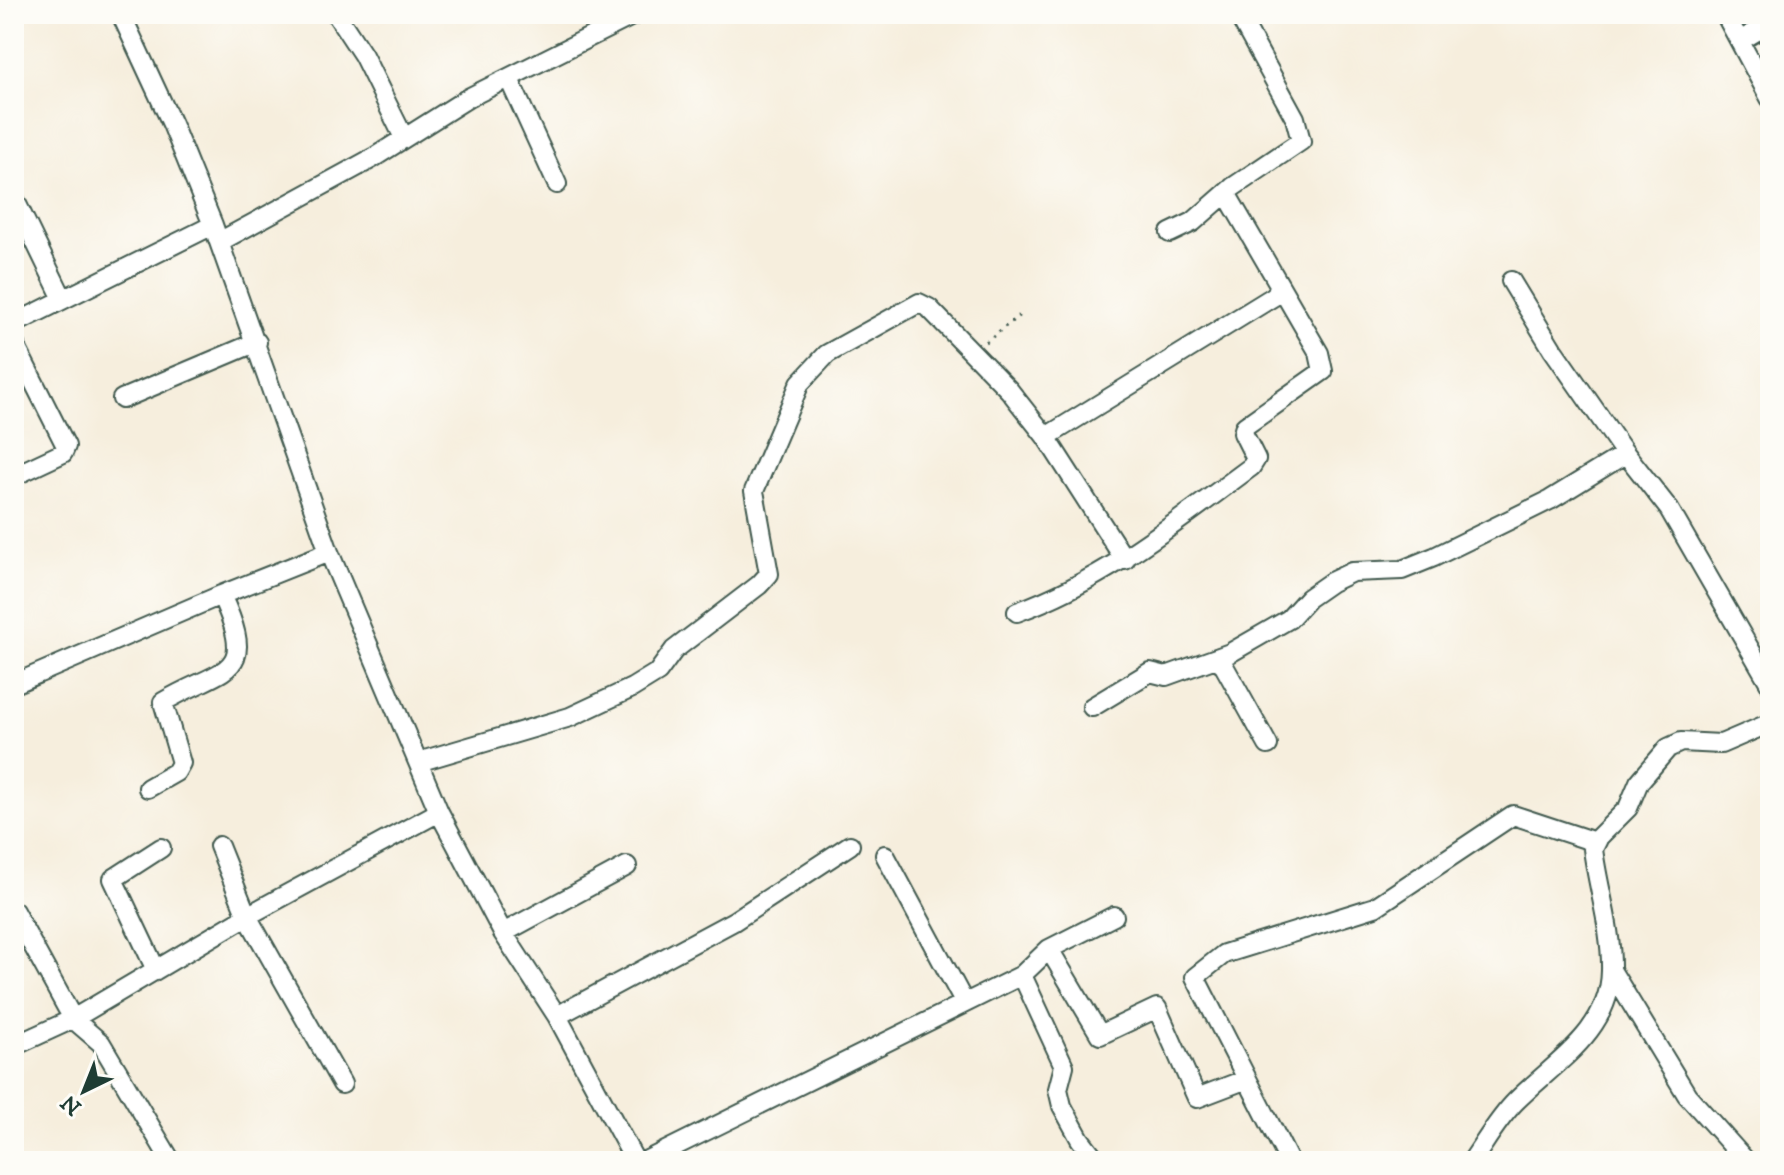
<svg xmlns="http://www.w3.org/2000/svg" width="1784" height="1175" viewBox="0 0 1784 1175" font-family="'IM FELL DW Pica',serif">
	<rect width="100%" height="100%" fill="#fdfcf7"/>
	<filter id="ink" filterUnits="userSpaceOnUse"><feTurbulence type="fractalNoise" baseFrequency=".0125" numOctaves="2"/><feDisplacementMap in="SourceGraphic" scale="16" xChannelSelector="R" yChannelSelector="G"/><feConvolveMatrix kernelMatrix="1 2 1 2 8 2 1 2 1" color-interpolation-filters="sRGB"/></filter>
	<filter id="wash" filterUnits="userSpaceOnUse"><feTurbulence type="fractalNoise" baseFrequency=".006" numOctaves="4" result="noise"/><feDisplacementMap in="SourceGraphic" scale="32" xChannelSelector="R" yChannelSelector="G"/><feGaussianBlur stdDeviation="1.8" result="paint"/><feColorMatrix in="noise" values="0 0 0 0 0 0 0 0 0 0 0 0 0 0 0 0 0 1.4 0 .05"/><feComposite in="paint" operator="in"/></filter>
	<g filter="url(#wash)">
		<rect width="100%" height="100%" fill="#f6eedd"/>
	</g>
	<g filter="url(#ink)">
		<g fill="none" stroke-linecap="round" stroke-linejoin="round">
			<!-- minor casing -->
			<g stroke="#3f584d" stroke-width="22">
				<path id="minor" d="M121,14L172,124L213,225L329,552L439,812L503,933L557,1016L635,1161
					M336,14L363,55L404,138
					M1725,14L1770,98
					M1740,41L1770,23
					M509,79L557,184
					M14,198L63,299
					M1170,233L1193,222L1233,187L1301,141L1295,118L1238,14
					M219,242L373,158L468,98L636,14
					M1511,281L1553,350L1622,449L1669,509L1770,684
					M14,324L213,225
					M14,343L66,446L63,453L14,476
					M122,399L257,342
					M1046,437L1276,295L1279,286
					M1017,612C1107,579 1175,523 1251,467L1256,459L1243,433L1245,426L1323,371L1319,353L1226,193
					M1219,657L1268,745
					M14,684L221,595L329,552
					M1092,707L1150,672L1166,676L1230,653L1289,619L1308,598L1331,582L1352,572L1402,570L1434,557L1550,500L1625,454
					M418,762L570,717L632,688L658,672L674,650L759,585L769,574L754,491L800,383L827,354L919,303L929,308L1009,390L1046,437L1125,560
					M148,788L176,772L181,763L163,702C223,666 260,678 221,595
					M219,846L247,916L342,1084
					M885,855L964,1002
					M14,911L73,1019L101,1043L171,1161
					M503,933L627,866
					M1049,949L1100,1035L1157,1008L1197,1098L1247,1079
					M156,970L113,879L161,848
					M1611,970L1687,1095L1746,1161
					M1022,975L1049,949L1114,916
					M557,1016L734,921L850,845
					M14,1046L73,1019L247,916L439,812
					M645,1161L1022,975L1064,1066L1058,1089L1062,1106L1080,1139L1097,1161
					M1289,1161L1195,977L1224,954L1375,907L1513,815L1595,842
					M1472,1161C1486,1141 1498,1119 1516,1101C1554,1063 1610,1031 1611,971C1612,929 1598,889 1593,849L1599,837L1628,808L1639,782L1668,748L1681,742L1721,744L1770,723"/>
			</g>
			<!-- path -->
			<path stroke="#3f584d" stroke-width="3" stroke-dasharray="2 6" stroke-linecap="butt" d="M986,342L1021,314"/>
			<!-- minor -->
			<use href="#minor" stroke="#fff" stroke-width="18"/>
		</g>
	</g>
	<!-- margin -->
	<rect width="1784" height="1175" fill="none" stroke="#fdfcf7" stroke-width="48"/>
	<!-- north arrow -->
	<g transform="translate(84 1091) rotate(223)" stroke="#fdfcf7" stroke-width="6" paint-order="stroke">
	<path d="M0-6L14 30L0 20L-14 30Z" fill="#1f3d34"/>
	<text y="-12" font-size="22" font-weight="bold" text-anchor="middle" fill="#1f3d34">N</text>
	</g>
</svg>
